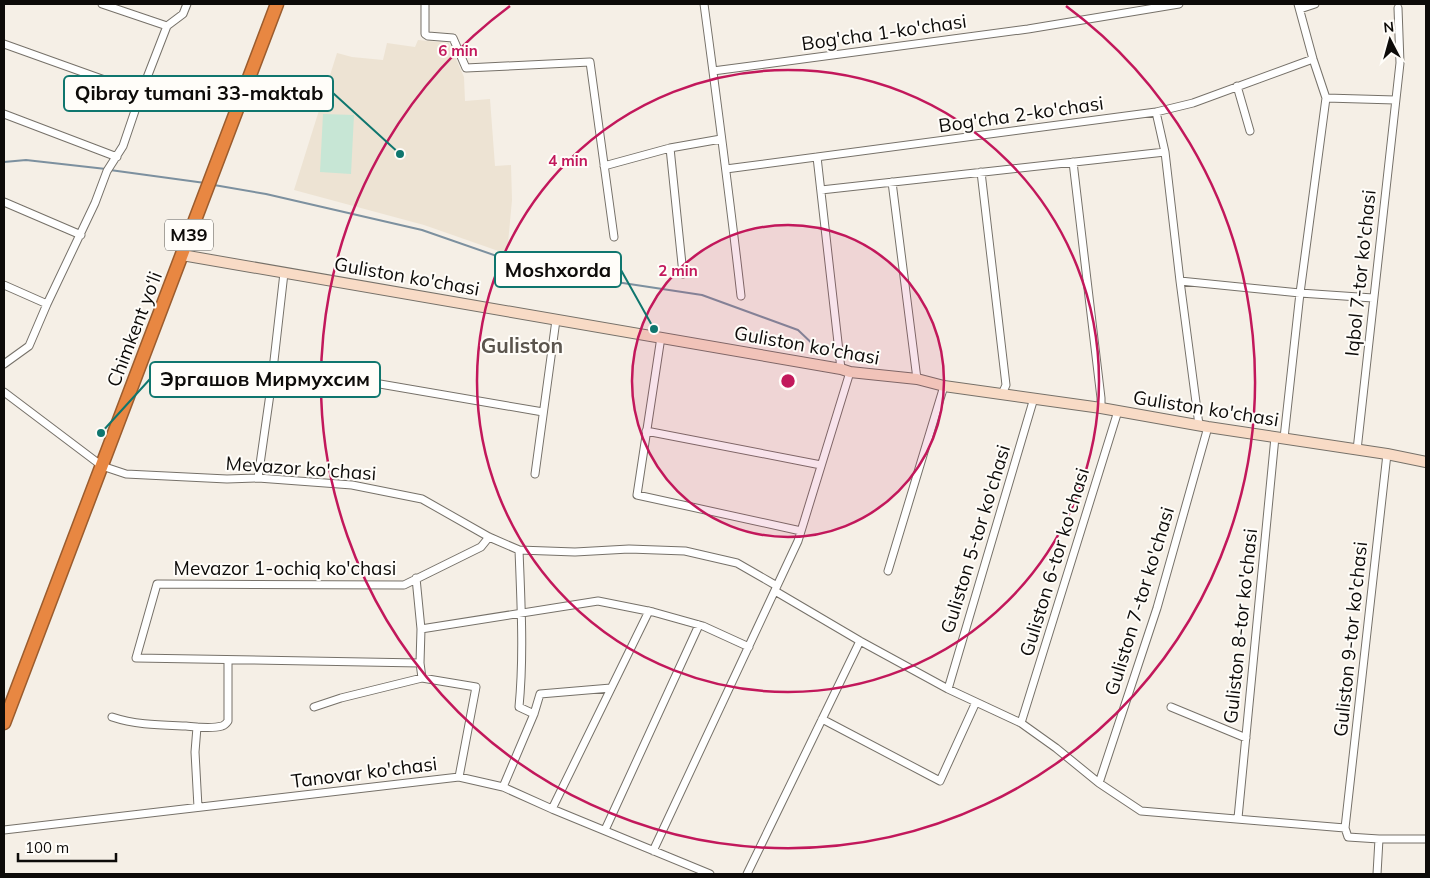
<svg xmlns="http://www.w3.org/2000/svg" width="1430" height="878" viewBox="0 0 1430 878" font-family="Mulish,sans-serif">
	<rect width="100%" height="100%" fill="#f5efe6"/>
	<!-- built -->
	<path fill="#ede3d3" d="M418,40L449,43L464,77L465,101L490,99L495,166L511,165L512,200L507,254L424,225L294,190L337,53L352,57L383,60L387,43L415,47Z"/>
	<!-- green -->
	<path fill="#c7e6d5" d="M323,114L354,115L351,174L320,172Z"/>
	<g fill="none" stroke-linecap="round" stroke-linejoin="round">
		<!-- stream -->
		<path stroke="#7c909f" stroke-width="2" d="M4,162L26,160L106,169
			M110,170L205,183
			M214,185L266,194L422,230L537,270L702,295L798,330L819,350"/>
		<!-- street casing -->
		<g stroke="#767169" stroke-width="9">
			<path id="street" d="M102,4L167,26
				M425,4V34L428,36L453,38L466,68L590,62L614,237
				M704,4C717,101 730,199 741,296
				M1300,9L1315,4
				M4,44L141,93
				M713,71L1028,29L1179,4
				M1237,86L1250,131
				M1326,98L1395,100
				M1156,112L1165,152L1180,281L1199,425
				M4,114L117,157
				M670,148L683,274
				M817,157L841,369
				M1073,162L1101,398V408
				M604,166L670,148L721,139
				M726,169L1156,112L1193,103L1313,59
				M981,172L1006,385L1002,394
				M892,182L917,379
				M821,190L1165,152
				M4,202L81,235
				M1180,281L1300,293L1373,298
				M4,285L47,304
				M661,337L637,495L801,531
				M4,364L29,346L47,304L95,203L107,171L123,146L141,93L167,26L183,14L187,4
				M271,387L312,391L316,373L543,412
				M4,392L102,466L126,474L227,479L258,478L352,485L422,499L489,537L519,550L575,552L629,549L685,551L737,563L777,586
				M646,431L821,465
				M1284,438L1300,293L1326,98L1313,59L1298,4
				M1357,450L1400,63L1398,8
				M1387,454L1345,828L1348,837L1379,839H1426
				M535,474L556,320
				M258,478L271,387L284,273
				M519,550C521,603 524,655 519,707L534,714
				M888,571L944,386
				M416,578L421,629L420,663L422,678
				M775,591L860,641L948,689L1021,723L1056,748L1099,783L1141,811L1345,828
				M421,629L598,601L653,612L703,626L749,647
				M420,663L136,658L157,584L404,585L481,547L489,537
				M948,689L1034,398
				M314,707L341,698L422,678L476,687L459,777
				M1171,707L1246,738
				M112,717C136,725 161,725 186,726C197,727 211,729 222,726C225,725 226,724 228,721V660
				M822,719L940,781L976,702
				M1021,723L1118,411
				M197,727L195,752L198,807
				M1099,783L1157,608L1208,427
				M503,787L534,714L540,694L611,688
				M552,809L649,611
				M1238,818L1275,437
				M4,830L459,777L503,787L552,809L710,874
				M605,830L699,625
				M653,851L798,541L850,372
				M747,874L860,641
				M1377,874L1379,839"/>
		</g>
		<!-- secondary casing -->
		<g stroke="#767169" stroke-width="12">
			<path id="secondary" d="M182,255L841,369L850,372L917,379L944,386L1101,408L1208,427L1387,454L1426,462"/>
		</g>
		<!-- highway casing -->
		<g stroke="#9b5c2e" stroke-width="15">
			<path id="highway" d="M4,723L277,4"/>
		</g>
		<!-- street -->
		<use href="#street" stroke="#fff" stroke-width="7"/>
		<!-- secondary -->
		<use href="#secondary" stroke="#f8dbc6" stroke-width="10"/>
		<!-- highway -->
		<use href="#highway" stroke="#e88742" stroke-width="12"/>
	</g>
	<!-- distance rings -->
	<circle cx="788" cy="381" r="156" fill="#c2185b" fill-opacity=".12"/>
	<g fill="none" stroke="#c2185b" stroke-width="2.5">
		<circle cx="788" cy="381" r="156"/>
		<circle cx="788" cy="381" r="311"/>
		<path d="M1066 6A467 467 0 1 1 510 6"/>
	</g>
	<g text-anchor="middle" stroke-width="4" stroke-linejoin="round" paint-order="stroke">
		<!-- shield labels -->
		<rect fill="#fffdf9" stroke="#565451" stroke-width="1" x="165" y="219.5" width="48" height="31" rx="4"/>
		<g font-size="18" font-weight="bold" fill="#0d0b09">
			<text x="189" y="241">M39</text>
		</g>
		<!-- street labels -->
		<g font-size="19" fill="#0d0b09" stroke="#fffdf9">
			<text transform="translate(884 32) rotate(-8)" y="7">Bog'cha 1-ko'chasi</text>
			<text transform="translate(1021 114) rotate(-8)" y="7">Bog'cha 2-ko'chasi</text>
			<text transform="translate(1360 273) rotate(-84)" y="7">Iqbol 7-tor ko'chasi</text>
			<text transform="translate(407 276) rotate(10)" y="7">Guliston ko'chasi</text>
			<text transform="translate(134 329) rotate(-69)" y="7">Chimkent yo‘li</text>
			<text transform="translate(807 345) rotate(10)" y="7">Guliston ko'chasi</text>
			<text transform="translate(1206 408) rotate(9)" y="7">Guliston ko'chasi</text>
			<text transform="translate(301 468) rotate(4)" y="7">Mevazor ko'chasi</text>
			<text transform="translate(975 539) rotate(-73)" y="7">Guliston 5-tor ko'chasi</text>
			<text transform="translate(1054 562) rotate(-73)" y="7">Guliston 6-tor ko'chasi</text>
			<text x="285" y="575">Mevazor 1-ochiq ko'chasi</text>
			<text transform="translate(1139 601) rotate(-73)" y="7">Guliston 7-tor ko'chasi</text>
			<text transform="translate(1240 626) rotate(-84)" y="7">Guliston 8-tor ko'chasi</text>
			<text transform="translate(1350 639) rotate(-84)" y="7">Guliston 9-tor ko'chasi</text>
			<text transform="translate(364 772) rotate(-7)" y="7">Tanovar ko'chasi</text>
		</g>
		<!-- quarter labels -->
		<g font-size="21" font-weight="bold" fill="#5b554e" stroke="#fffdf9">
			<text x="522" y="353">Guliston</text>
		</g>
	</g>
	<circle cx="788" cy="381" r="8" fill="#c2185b" stroke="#fffdf9" stroke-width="2.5"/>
	<g font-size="15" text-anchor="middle" font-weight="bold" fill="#c2185b" stroke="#fffdf9" stroke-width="4" stroke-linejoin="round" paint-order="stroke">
		<text x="458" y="56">6 min</text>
		<text x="568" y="166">4 min</text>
		<text x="678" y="276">2 min</text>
	</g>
	<!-- callouts -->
	<path fill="none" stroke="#0f766e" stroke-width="2" d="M400 154L333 93M654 329L621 270M101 433L150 379"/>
	<g fill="#0f766e" stroke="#fffdf9" stroke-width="2">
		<circle cx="400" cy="154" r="5"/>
		<circle cx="654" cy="329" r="5"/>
		<circle cx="101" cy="433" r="5"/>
	</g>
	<g fill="#fffdf9" stroke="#0f766e" stroke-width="2">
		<rect x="64" y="76" width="269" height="35" rx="5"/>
		<rect x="495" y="252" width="126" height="35" rx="5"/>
		<rect x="150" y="362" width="230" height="35" rx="5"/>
	</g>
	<g font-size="20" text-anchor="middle" font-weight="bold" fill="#0d0b09">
		<text x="199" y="100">Qibray tumani 33-maktab</text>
		<text x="558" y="277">Moshxorda</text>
		<text x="265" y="386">Эргашов Мирмухсим</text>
	</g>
	<!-- border -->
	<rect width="1430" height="878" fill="none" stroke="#0d0b09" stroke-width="10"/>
	<!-- north arrow -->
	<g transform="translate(1390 40) rotate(354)" stroke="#fffdf9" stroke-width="4" paint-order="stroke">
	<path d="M0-4L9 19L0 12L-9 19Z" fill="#0d0b09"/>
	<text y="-8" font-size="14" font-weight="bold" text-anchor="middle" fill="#0d0b09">N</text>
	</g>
	<!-- scale -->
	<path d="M18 853v8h98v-8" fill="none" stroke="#0d0b09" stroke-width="2.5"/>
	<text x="25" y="853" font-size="15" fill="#0d0b09" stroke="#fffdf9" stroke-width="4" paint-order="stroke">100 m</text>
</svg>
